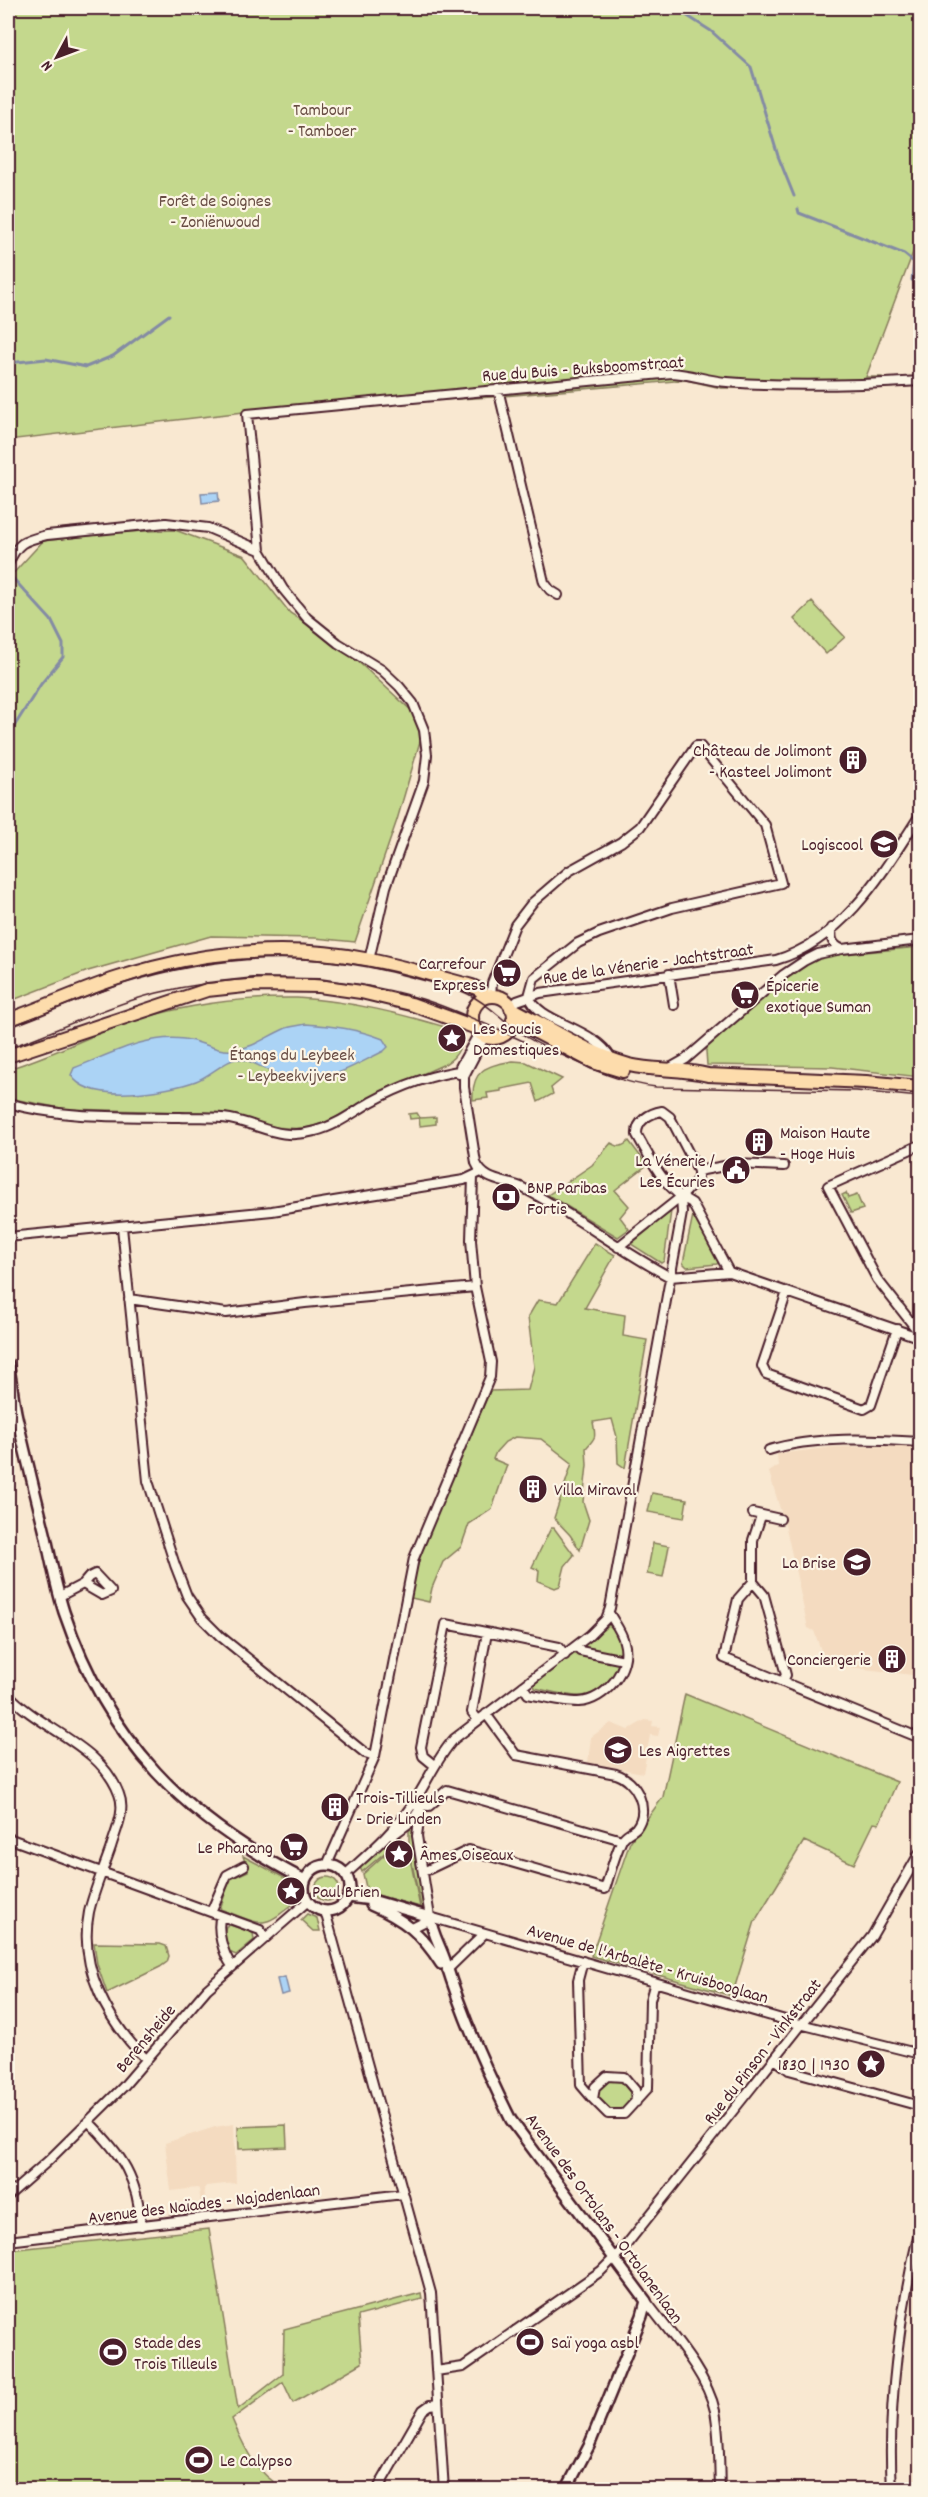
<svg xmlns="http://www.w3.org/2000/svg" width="928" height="2497" viewBox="0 0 928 2497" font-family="Dekko,sans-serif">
	<rect width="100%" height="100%" fill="#f9e8d1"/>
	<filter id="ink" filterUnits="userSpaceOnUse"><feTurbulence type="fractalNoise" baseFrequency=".0167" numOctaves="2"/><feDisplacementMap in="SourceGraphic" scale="12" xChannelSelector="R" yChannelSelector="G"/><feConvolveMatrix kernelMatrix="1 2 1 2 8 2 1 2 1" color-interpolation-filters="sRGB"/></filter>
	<g filter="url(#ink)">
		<!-- built -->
		<path fill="#f4dbc0" d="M920,1446V1676L826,1664L814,1631L808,1628L787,1532L769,1472L778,1466L777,1454L834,1447Z
			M645,1720L653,1721L652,1726L660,1727L658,1736L650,1735L643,1773L588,1763L591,1737L611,1723L628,1730Z
			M234,2124L236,2183L206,2186L204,2189L206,2203H201L199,2189L197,2188L171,2191L165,2143L215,2127Z"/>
		<!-- green -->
		<path fill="#c4d88d" stroke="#877c5c" stroke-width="1.5" d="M8,8H920V234L866,377H882L885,387L721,388L686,380L492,397L244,412L8,440Z
			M175,530L245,556L290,613L339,644L415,714L421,738L397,820L355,942L315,938L211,936L88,971L8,1002V579L43,541L122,532Z
			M812,602L845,637L826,654L794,619Z
			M920,947V1077L832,1067L707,1065L706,1051L711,1037L790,972L822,956Z
			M297,998C352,1001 402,1014 455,1030C468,1041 457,1057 445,1064L371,1097L330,1121L303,1129L273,1127L226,1113L66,1109L8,1098V1069C45,1058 79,1041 115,1027C174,1006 234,997 297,998Z
			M513,1061L526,1062L562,1079L551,1088L553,1094L538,1102L532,1083L501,1089V1091L487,1093L488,1098L473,1100C471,1070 487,1065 513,1061Z
			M417,1113L420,1118L436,1117V1124L420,1126L419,1118L410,1119L409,1114Z
			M629,1141L647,1165L615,1190L629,1206L620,1217L629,1229L618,1237L548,1195L592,1165L611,1143C619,1148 622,1147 629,1141Z
			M846,1193L848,1198L857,1195L863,1209L851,1213L842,1195Z
			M671,1211L664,1261L661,1263L631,1244Z
			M693,1215L719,1261L717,1264L687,1267L683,1263Z
			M595,1243L615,1255L585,1308L625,1315L623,1336L647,1340L625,1468L618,1463L617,1437L612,1419L593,1422C596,1438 596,1437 586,1448L587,1465L583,1502L589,1520L580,1550L570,1535L554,1518L572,1463L541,1439L515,1437L505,1442L496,1452L493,1459L507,1465L492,1509L469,1524L461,1547L443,1562L432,1588L429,1602L411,1598L413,1581L425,1541L490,1391L528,1390L534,1367L528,1317L538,1300L558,1303Z
			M652,1493L687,1499L684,1518L648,1512Z
			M551,1528H554L574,1555L565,1566L560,1586L555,1588L538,1581L539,1570L532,1567Z
			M653,1543L669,1546L663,1577L647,1574Z
			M609,1625C612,1628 617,1632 618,1636C630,1660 607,1694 582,1696C567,1697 549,1691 535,1688L534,1684Z
			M685,1694L897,1782L879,1824L874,1823L854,1864L804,1841L755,1921L732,1996L591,1956L630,1842L663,1797Z
			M410,1826L389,1849L362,1872L360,1867L398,1834Z
			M413,1826V1850L425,1903L424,1908L421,1907L409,1849V1831Z
			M400,1841L407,1844L420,1907L367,1892L363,1874Z
			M243,1856L296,1884L298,1900C260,1931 265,1925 220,1909L230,1879L248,1871Z
			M315 1889a12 12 0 1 1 24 0a12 12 0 1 1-24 0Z
			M307,1914L317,1918L320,1931H313L301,1920Z
			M230,1925L253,1933L254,1940L236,1955L229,1952L224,1933L226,1926Z
			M94,1943L160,1944L166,1946L169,1956L167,1962L160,1967L107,1993L97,1964Z
			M597 2094a17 17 0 1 1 34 0a17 17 0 1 1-34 0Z
			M286,2125L287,2147L239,2149L238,2127Z
			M209,2229L238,2409L283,2374L284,2329L421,2293L422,2299L358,2316L362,2363L293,2403L283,2382L232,2419C245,2449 255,2473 285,2489H8V2250Z"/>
		<!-- water -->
		<path fill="#abd3f5" stroke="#848ba4" stroke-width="1.5" d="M218,492L219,501L202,503L201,493Z
			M306,1024C333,1026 358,1029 383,1039L388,1047L384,1051C350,1067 317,1091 278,1075C264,1070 250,1058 236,1059C226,1060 208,1077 196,1081C169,1091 89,1105 71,1075L74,1068C109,1055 146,1034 184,1039C201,1041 216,1052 233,1050C253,1048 266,1037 284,1029C290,1026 299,1026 306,1024Z
			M285,1977L289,1993L281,1995L277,1979Z"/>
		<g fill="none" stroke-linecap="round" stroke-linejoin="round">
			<!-- stream -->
			<path stroke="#848ba4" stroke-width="3" d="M675,8L711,31L751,67L778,156L794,196
				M798,209L799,213L904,254L914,262L912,280L920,282
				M8,363L46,359L86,367L113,356L169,315
				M8,736L41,684L63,657V644L51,620L9,574"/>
			<!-- minor casing -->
			<g stroke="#4a1f2b" stroke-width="12">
				<path id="minor" d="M498,389L544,582L550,590L558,595
					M8,564C18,542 23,541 47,535L166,523L208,528L260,550
					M832,928C830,938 832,945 842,949
					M369,960L386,887L424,781L427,755L424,730L413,703L399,686L382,670L338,643L307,618L283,589L260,550L247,414L672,373C691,374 708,381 727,382C791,387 857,385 920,381
					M669,974L674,1005
					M491,996L492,983L515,925L532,903L569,871L621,842L640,827L696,746H700L765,825L781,883L672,908L599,933L578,943L534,978L529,996
					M529,996C538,1023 594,1027 611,1058
					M511,1008L517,1001L540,993L776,960C845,939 883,872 920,815
					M485,1036L464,1076V1087L476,1163C485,1183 506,1180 523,1188C574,1214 619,1250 670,1277
					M670,1068L686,1059L783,975L804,961L818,954L842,949L920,940
					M459,1074L460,1067L479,1033
					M8,1103C63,1119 122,1116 180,1117C196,1118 214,1116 230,1119C262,1125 279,1141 315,1131C336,1126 352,1113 371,1102C400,1086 433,1074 466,1070
					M698,1171L735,1164L784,1166
					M122,1227L148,1481L175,1565L187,1596L202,1618L220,1636L365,1753L375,1756
					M8,1237L272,1211L464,1180L481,1172
					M618,1247L681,1197L698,1179V1171L670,1117L662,1111C650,1113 636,1121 637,1135C652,1161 664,1189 692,1203L729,1272
					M670,1277L729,1272L918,1337
					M787,1292L762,1366L766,1374L864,1409L871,1405L897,1329
					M129,1299L226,1313L305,1303L475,1287
					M916,1336L917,1330L877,1279L828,1186L920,1145
					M769,1450C813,1436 875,1439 920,1442
					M753,1513L780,1519
					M761,1516L753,1540V1582L764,1595L786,1675L782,1682
					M753,1582L738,1599L724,1658L920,1738
					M60,1596L83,1584L102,1595L111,1591L95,1574L89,1577L83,1584
					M576,1646L580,1651L624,1660
					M523,1686L528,1694C544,1697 563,1702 579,1702C605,1701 632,1668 624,1642C622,1632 614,1622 609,1613
					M8,1694C41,1730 101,1745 119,1794C126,1811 116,1830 111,1847C104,1868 94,1890 89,1912C78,1968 108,2022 147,2060
					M478,1720L472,1712L487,1633
					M434,1765L423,1756L421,1747L446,1624L559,1647L565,1655
					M421,1803L417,1836L430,1917
					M412,1805L429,1806L447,1790L622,1840
					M393,1835L412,1821L417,1813
					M8,1838L260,1930L265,1937
					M327,1865L375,1756L414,1558L490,1377L491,1362L475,1287L471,1240L473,1177
					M423,1872L469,1850L605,1889C610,1874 615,1854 622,1840C625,1834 632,1832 636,1828C651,1809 636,1780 616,1774L516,1755L486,1714
					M345,1875C370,1852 392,1834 412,1805C427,1783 436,1759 454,1739L590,1635L606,1619L610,1608L682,1213L681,1197
					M325,1911L431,2293L444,2490
					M211,1912L227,1875L244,1866
					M221,1916C216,1929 223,1954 232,1966
					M430,1917L792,2022L920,2054
					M412,1928L426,1921L430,1917
					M583,1961L578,1980L581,2085L593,2099
					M447,1970L484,1934
					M775,2059L789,2070L920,2106
					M636,2102L635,2090L624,2077L607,2076L595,2087L593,2099L608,2114H624L648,2088L650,2000L655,1982
					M89,2122C122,2155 138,2178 141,2226
					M8,2196L48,2161L123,2087L207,1989L308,1901
					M8,2241L403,2194
					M646,2301C669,2332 707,2373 715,2411C720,2436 719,2464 720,2490
					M436,2371L463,2367L601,2271L623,2249L872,1936L920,1852
					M377,2490L423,2410L430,2405L438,2404
					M892,2490C887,2405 900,2309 920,2228"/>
			</g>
			<!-- tertiary casing -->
			<g stroke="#4a1f2b" stroke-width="14">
				<path id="tertiary" d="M8,1364C12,1381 13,1400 17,1417C26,1457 36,1497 46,1537C51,1561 56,1587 64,1612C108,1742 185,1819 305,1880
					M304 1888a23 23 0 1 1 46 0a23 23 0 1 1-46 0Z
					M348,1897L372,1900L430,1917C432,1933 440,1945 445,1960C461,2013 486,2070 511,2120L646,2301L642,2316L589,2446L566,2490
					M371,1905C404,1919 422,1934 441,1964"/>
			</g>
			<!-- primary casing -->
			<g stroke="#4a1f2b" stroke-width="16">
				<path id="primary" d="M472 1017a21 21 0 1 1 42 0a21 21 0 1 1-42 0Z
					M511,1008C549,1027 588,1054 629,1065C655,1071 682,1068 708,1075L866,1082L920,1087
					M8,1020C45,1007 81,990 118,978C199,952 286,943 370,960C404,967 438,977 472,986L480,990L486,997
					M513,1020L593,1062L623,1071
					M8,1056L207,990L254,985L319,986L361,992L411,1004L474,1027"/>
			</g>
			<!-- minor -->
			<use href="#minor" stroke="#fcf5e5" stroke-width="8"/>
			<!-- tertiary -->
			<use href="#tertiary" stroke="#fcf5e5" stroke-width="9"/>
			<!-- primary -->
			<use href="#primary" stroke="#fddcac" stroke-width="12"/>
			<!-- tram -->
			<path stroke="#4a1f2b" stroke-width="1.5" d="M8,1027C59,1009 108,986 161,972C248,950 344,955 429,981C442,985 456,988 468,994C489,1004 503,1021 522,1034C534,1043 549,1049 562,1055C593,1070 622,1083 656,1087L856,1091L920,1097
				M8,1048C58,1031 105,1006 157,993C243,972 337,973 422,999C457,1010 490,1026 523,1041"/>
		</g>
	</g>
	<!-- icons -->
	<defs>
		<g id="building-disc" transform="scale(1.5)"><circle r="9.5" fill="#4a1f2b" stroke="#fcf5e5"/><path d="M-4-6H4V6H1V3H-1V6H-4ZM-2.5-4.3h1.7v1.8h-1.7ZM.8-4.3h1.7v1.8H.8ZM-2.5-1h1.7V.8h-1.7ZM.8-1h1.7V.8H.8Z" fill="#fff"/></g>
		<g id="school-disc" transform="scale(1.5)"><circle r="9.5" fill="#4a1f2b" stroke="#fcf5e5"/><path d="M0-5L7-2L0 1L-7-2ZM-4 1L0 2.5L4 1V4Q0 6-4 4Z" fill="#fff"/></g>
		<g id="supermarket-disc" transform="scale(1.5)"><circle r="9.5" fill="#4a1f2b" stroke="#fcf5e5"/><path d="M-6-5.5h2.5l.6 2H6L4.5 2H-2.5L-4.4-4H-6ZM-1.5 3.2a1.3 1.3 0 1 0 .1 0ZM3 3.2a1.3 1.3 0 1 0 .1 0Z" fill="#fff"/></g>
		<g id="sight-disc" transform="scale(1.5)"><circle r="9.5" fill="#4a1f2b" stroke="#fcf5e5"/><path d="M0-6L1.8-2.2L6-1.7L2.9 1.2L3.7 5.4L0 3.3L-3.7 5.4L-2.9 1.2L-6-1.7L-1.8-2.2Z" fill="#fff"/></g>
		<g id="civic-disc" transform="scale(1.5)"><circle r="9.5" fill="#4a1f2b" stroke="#fcf5e5"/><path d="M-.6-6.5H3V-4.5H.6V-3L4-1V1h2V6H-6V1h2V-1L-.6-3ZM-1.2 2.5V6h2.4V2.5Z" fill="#fff"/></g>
		<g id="bank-disc" transform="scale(1.5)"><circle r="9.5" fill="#4a1f2b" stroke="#fcf5e5"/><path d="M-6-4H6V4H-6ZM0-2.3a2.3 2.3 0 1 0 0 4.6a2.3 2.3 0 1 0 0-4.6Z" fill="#fff"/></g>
		<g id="stadium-disc" transform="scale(1.5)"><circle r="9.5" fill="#4a1f2b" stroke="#fcf5e5"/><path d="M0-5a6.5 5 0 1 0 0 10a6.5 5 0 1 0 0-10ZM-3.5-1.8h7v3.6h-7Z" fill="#fff"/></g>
	</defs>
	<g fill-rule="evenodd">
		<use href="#building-disc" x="853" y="760"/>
		<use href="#school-disc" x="884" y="844"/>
		<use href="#supermarket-disc" x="507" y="973"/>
		<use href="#supermarket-disc" x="745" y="995"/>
		<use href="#sight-disc" x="452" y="1038"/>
		<use href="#building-disc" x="759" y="1142"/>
		<use href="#civic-disc" x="736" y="1170"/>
		<use href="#bank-disc" x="506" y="1197"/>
		<use href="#building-disc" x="533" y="1489"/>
		<use href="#school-disc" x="857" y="1562"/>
		<use href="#building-disc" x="892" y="1659"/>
		<use href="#school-disc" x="618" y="1750"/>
		<use href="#building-disc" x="335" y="1807"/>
		<use href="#supermarket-disc" x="294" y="1847"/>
		<use href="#sight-disc" x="399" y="1854"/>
		<use href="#sight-disc" x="291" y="1891"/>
		<use href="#sight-disc" x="871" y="2064"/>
		<use href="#stadium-disc" x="530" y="2342"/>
		<use href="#stadium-disc" x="113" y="2352"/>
		<use href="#stadium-disc" x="199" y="2460"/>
	</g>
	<g text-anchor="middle" stroke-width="4.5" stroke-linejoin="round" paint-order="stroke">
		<!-- park labels -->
		<g font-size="18" fill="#684d44" stroke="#fcf5e5">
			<text x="322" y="115">Tambour<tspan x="322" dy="21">- Tamboer</tspan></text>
			<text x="215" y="206">Forêt de Soignes<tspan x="215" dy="21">- Zoniënwoud</tspan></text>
			<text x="292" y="1060">Étangs du Leybeek<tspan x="292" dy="21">- Leybeekvijvers</tspan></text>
		</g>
		<!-- street labels -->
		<g font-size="18" fill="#4a1f2b" stroke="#fcf5e5">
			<text transform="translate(583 368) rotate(-4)" y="6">Rue du Buis - Buksboomstraat</text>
			<text transform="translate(648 963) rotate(-8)" y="6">Rue de la Vénerie - Jachtstraat</text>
			<text transform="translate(648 1963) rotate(16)" y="6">Avenue de l'Arbalète - Kruisbooglaan</text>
			<text transform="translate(145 2038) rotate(-50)" y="6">Berensheide</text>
			<text transform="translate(762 2051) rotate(-52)" y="6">Rue du Pinson - Vinkstraat</text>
			<text transform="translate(204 2203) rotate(-7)" y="6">Avenue des Naïades - Najadenlaan</text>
			<text transform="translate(605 2218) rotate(54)" y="6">Avenue des Ortolans - Ortolanenlaan</text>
		</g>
		<!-- poi labels -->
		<g font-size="18" fill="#4a1f2b" stroke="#fcf5e5" text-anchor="start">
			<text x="832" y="756" text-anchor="end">Château de Jolimont<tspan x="832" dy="21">- Kasteel Jolimont</tspan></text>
			<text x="863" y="850" text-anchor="end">Logiscool</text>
			<text x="486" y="969" text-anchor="end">Carrefour<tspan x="486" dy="21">Express</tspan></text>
			<text x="766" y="991">Épicerie<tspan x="766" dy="21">exotique Suman</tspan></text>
			<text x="473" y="1034">Les Soucis<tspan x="473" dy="21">Domestiques</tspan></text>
			<text x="780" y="1138">Maison Haute<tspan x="780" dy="21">- Hoge Huis</tspan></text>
			<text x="715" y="1166" text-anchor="end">La Vénerie /<tspan x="715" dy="21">Les Écuries</tspan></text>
			<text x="527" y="1193">BNP Paribas<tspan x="527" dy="21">Fortis</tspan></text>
			<text x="554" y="1495">Villa Miraval</text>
			<text x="836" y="1568" text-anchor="end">La Brise</text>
			<text x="871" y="1665" text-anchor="end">Conciergerie</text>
			<text x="639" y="1756">Les Aigrettes</text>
			<text x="356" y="1803">Trois-Tillieuls<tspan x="356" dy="21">- Drie Linden</tspan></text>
			<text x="273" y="1853" text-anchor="end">Le Pharang</text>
			<text x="420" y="1860">Âmes Oiseaux</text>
			<text x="312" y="1897">Paul Brien</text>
			<text x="850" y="2070" text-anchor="end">1830 | 1930</text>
			<text x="134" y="2348">Stade des<tspan x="134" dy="21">Trois Tilleuls</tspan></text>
			<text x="551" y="2348">Saï yoga asbl</text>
			<text x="220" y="2466">Le Calypso</text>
		</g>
	</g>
	<!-- margin -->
	<rect width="928" height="2497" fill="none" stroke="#fcf5e5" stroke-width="30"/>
	<rect x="15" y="15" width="898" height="2467" fill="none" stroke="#4a1f2b" stroke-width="2" filter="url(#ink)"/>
	<!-- north arrow -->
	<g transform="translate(57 57) rotate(229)" stroke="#fcf5e5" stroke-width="4.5" paint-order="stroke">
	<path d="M0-4.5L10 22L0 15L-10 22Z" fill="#4a1f2b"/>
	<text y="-9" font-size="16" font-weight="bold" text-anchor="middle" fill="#4a1f2b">N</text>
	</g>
</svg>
